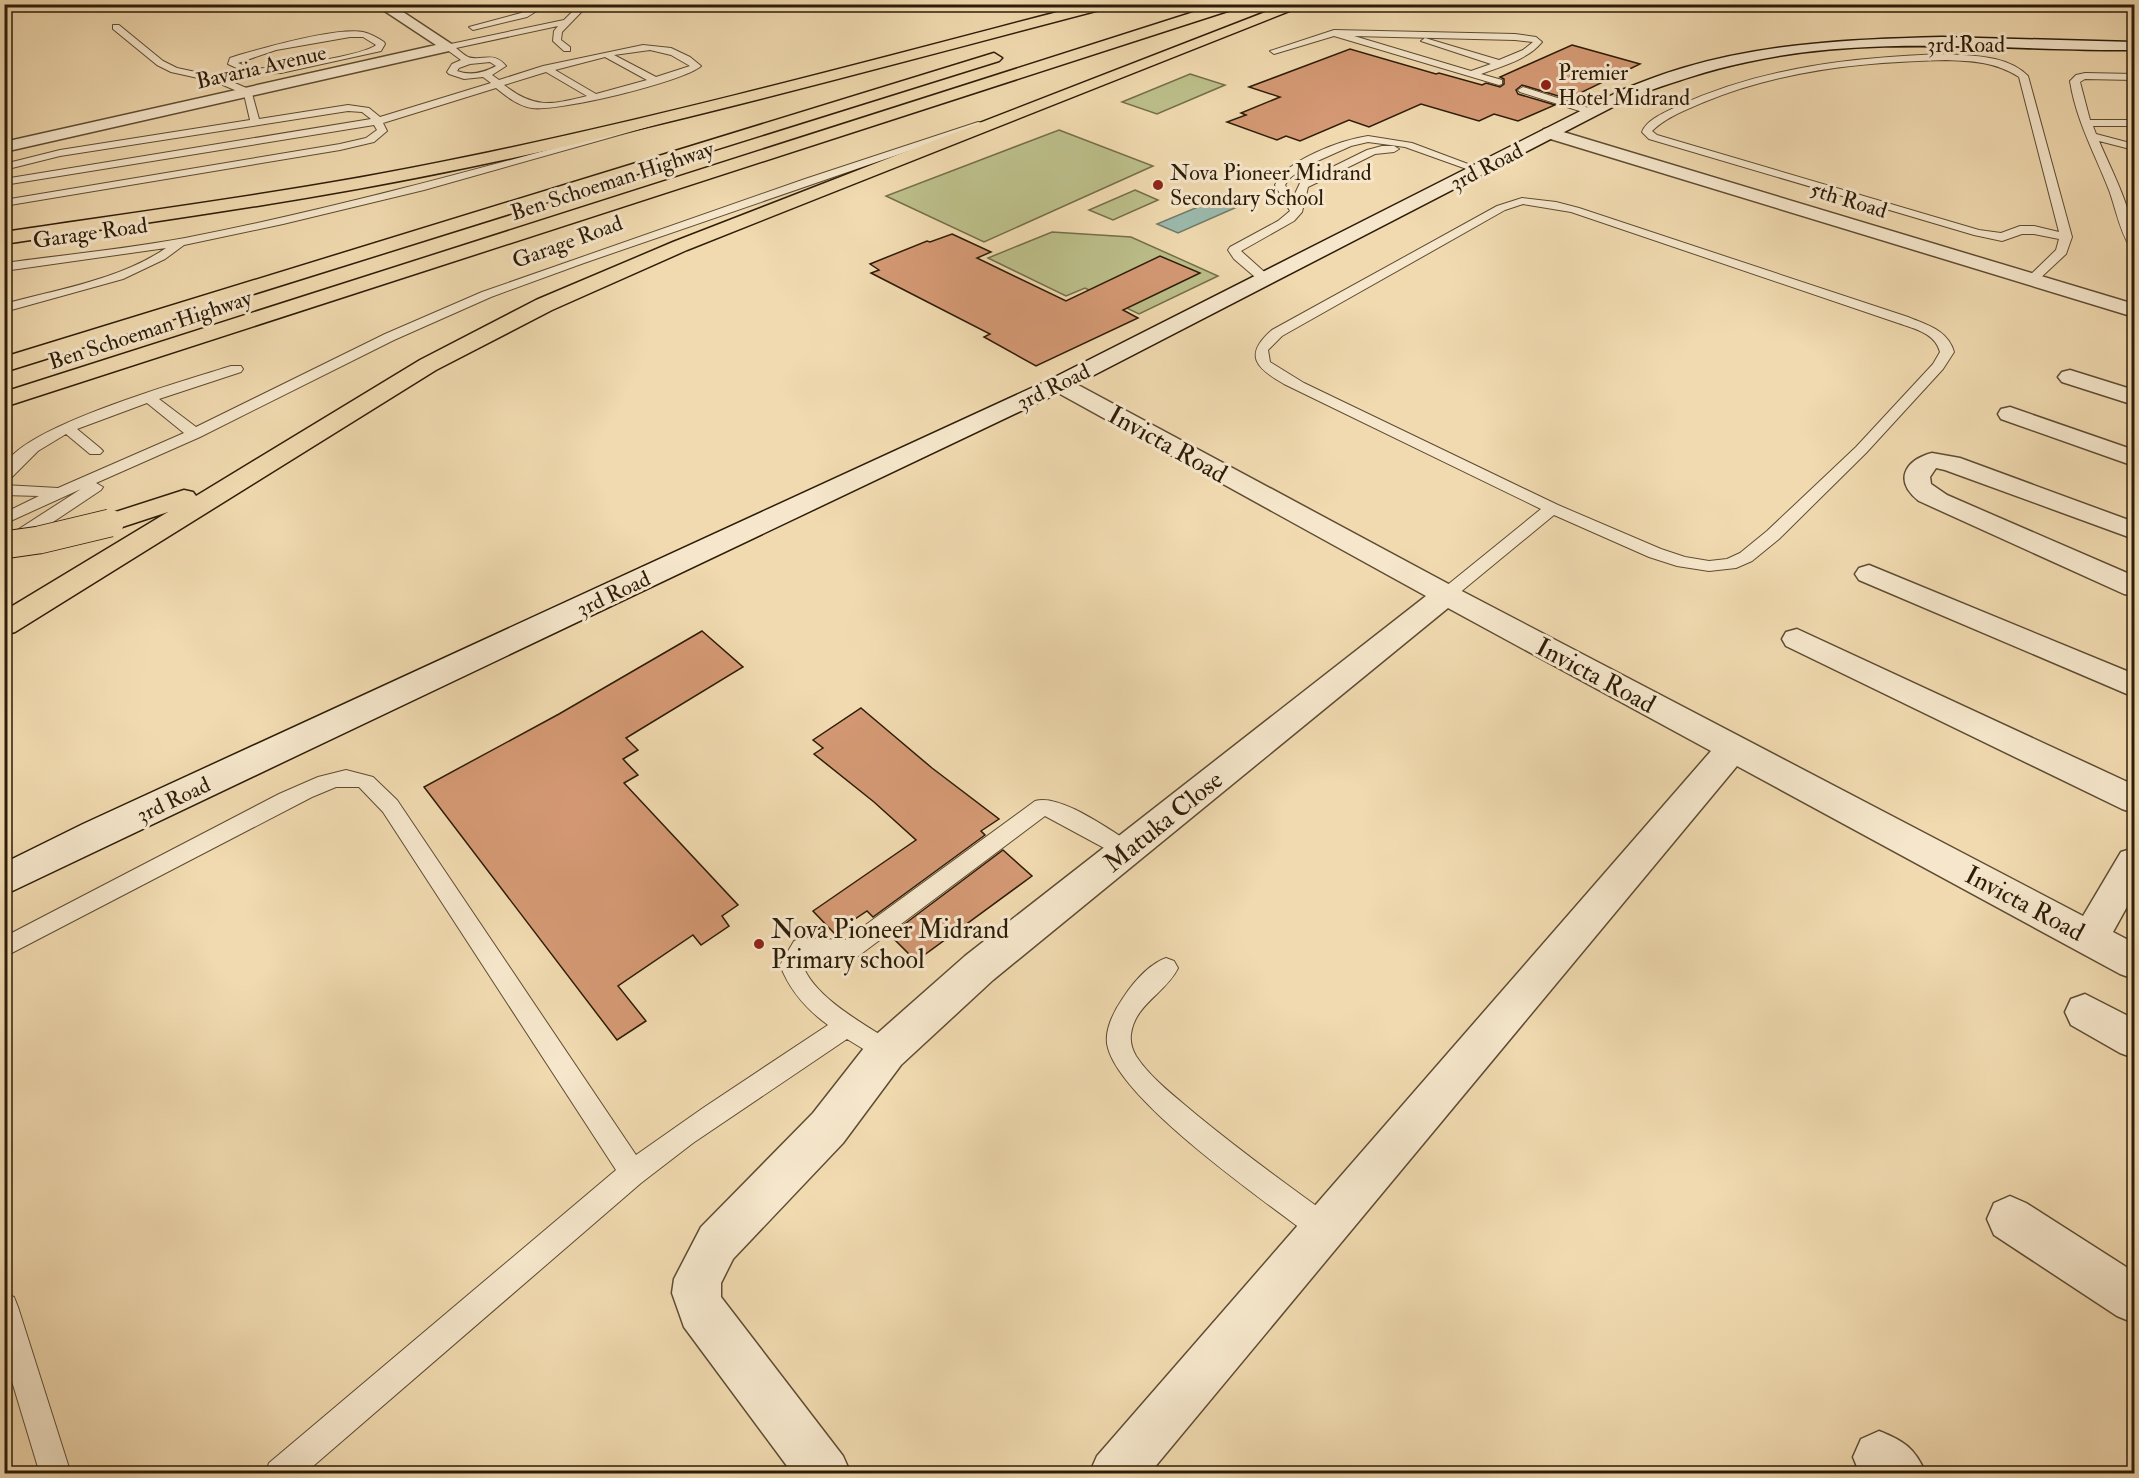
<svg xmlns="http://www.w3.org/2000/svg" width="2139" height="1478" viewBox="0 0 2139 1478" font-family="'IM FELL Double Pica',serif">
	<rect width="100%" height="100%" fill="#f1dab0"/>
	<filter id="stains"><feTurbulence type="fractalNoise" baseFrequency=".00333" numOctaves="4"/><feColorMatrix values="0 0 0 0 .2 0 0 0 0 .09 0 0 0 0 .02 0 0 0 .5 -.17"/></filter>
	<radialGradient id="worn" r=".72"><stop offset=".6" stop-color="#630" stop-opacity="0"/><stop offset="1" stop-color="#630" stop-opacity=".3"/></radialGradient>
	<!-- green -->
	<path fill="#bcbf8a" stroke="#746e49" stroke-width="1.5" d="M1190,74L1225,85L1157,114L1122,102Z
		M1059,130L1153,166L984,242L886,196Z
		M1135,190L1158,200L1113,220L1089,210Z
		M1052,232L1131,237L1218,276L1139,314L1085,288L1066,296L988,258Z"/>
	<!-- water -->
	<path fill="#9bbaad" stroke="#6f7b6b" stroke-width="1.5" d="M1217,199L1237,207L1178,233L1157,224Z"/>
	<!-- building -->
	<path fill="#d49974" stroke="#2d1c08" stroke-width="1.5" d="M1572,45L1640,64L1568,99L1522,85L1516,90L1518,94L1555,105L1518,121L1494,114L1479,121L1421,104L1369,127L1349,120L1300,141L1286,136L1277,140L1227,122L1246,115L1241,113L1280,97L1249,87L1350,49L1436,74L1439,73L1482,85L1486,83L1500,87L1504,84V79L1500,77Z
		M952,234L991,252L977,258L1066,301L1160,256L1200,273L1123,310L1138,318L1036,366L984,337L990,334L871,273L879,270L870,264L927,241L930,242Z
		M702,631L743,667L626,738L638,750L623,759L638,775L624,783L738,905L722,916L729,926L701,945L693,935L618,986L646,1021L617,1040L424,787L559,714Z
		M861,708L932,768L999,819L981,831L985,835L873,917L867,911L834,933L813,911L916,840L874,802L814,754L823,748L813,740Z
		M1003,850L1032,876L916,961L890,935Z"/>
	<g fill="none" stroke-linecap="round" stroke-linejoin="round">
		<!-- lane casing -->
		<g stroke="#5e4c32" stroke-width="2">
			<path id="lane" d="M537,4H548L527,17L473,30L469,27L521,13Z
				M580,4H589L562,32L561,40L570,47V51H564L553,41L554,31L558,26L456,48C460,51 464,55 468,57C482,62 493,50 506,66L492,75L499,80L543,66L643,45L671,48L690,57L701,66C683,82 557,112 532,108C518,106 506,96 496,88L383,123L387,131L374,142L340,150L4,206V200L340,144L366,138L377,130L374,125L4,185V179L371,119L362,112L348,111L60,156L4,170V164L60,150L250,120L244,94L216,82L171,72L157,65L113,29V25H119L163,61L177,68L219,77L243,71L228,64L230,58L239,55C267,47 337,27 363,32C371,34 378,38 384,42L385,44L381,51L281,73L253,74L228,80L251,90L259,119L348,105L369,108L380,117L491,83L483,77L464,79L449,74L447,72L452,64L461,60L446,49V45L564,20ZM350,37H363L376,45C365,55 274,70 256,68C250,68 243,65 238,63L276,50ZM650,50L671,55L690,66L656,77L614,55ZM605,57L647,80L596,94L555,70ZM490,62L496,66C483,73 471,76 457,71L459,68L470,64ZM546,72L587,96C551,105 534,109 504,85Z
				M1334,30L1515,34L1536,37L1542,42C1527,60 1502,66 1481,74L1502,80V84L1499,85L1334,36L1274,54L1270,51ZM1354,36L1515,40L1533,42L1523,50L1499,60L1425,38L1421,41L1491,64L1471,71Z
				M1946,54C1974,56 2007,55 2028,76L2072,237L2066,254L2036,282H2028L2026,279L2056,250L2059,239L2034,234H2022L2002,241L1974,235L1649,139L1642,132C1647,119 1666,112 1678,106C1763,67 1854,57 1946,54ZM1946,60C1973,61 1996,62 2019,77L2059,232L2034,226H2020L2001,233L1979,230L1657,135L1652,131C1666,117 1686,110 1704,102C1783,70 1862,62 1946,60Z
				M2085,73L2134,74V80L2085,79L2080,82L2090,120H2134V126H2093L2096,134L2134,144V150L2099,141C2113,174 2134,211 2134,247H2130C2119,229 2116,209 2109,190C2095,154 2076,120 2070,81L2076,75Z
				M1523,87L1595,110L1597,112L1589,114L1520,92L1518,90Z
				M656,120L665,122L424,190L283,224L184,245L165,259L123,279L4,312V304C59,289 119,280 166,248L4,271V263C64,255 125,249 185,238C344,207 500,163 656,120Z
				M978,122L987,124L584,263L491,297L394,340L200,437L96,483L103,487L101,490L17,546L11,547L4,545L5,538L81,489L4,524V513L39,496L4,495V485L58,488L184,433L147,403L77,429L100,448L103,451L100,454H90L66,434L38,451L9,480L4,482C4,478 4,472 4,468C15,428 191,379 231,366H241L243,369L241,372L159,399L196,427L385,334L482,292L805,179Z
				M1368,136L1412,143L1484,170L1479,173L1475,172L1405,147L1368,142L1351,146L1304,167L1290,178L1285,185L1293,198L1300,183L1367,150L1382,146H1394L1399,149L1394,152L1375,154L1308,187L1302,212L1294,221L1241,251L1270,277L1272,280L1270,283H1262L1234,259L1228,250L1230,247L1278,221L1290,211L1275,185C1286,160 1341,140 1368,136Z
				M1522,198L1556,202L1579,208L1908,317C1927,325 1948,330 1954,352L1943,369L1866,453L1779,539L1752,561L1736,568L1709,571L1677,566L1649,557L1554,515L1452,599H1440L1437,595L1440,591L1541,509L1284,384C1256,368 1243,355 1272,330L1497,206ZM1523,204L1571,212L1898,323C1915,329 1935,333 1940,352L1933,364L1856,447L1767,531L1740,553L1727,559L1709,561L1685,557L1661,549L1558,505L1304,383L1270,362L1268,350L1282,336L1505,210Z
				M346,770L373,777L397,800L636,1155L703,1108L828,1025C806,1009 790,991 780,965L794,941L802,938L845,940L1035,801C1060,793 1111,831 1133,844L1137,850L1133,856L1126,858L1119,856L1045,816L857,957L849,960L808,958L803,966C816,999 866,1025 895,1044L898,1052L895,1060L886,1063L847,1039L693,1143L641,1183L304,1474H265L269,1463L616,1170L383,812L359,787H336L312,797L4,957V937L279,794L318,777Z
				M1166,958L1174,961L1178,968C1166,993 1135,1004 1131,1034C1130,1042 1132,1049 1136,1056C1151,1079 1177,1098 1198,1116C1242,1152 1287,1185 1333,1218L1337,1228L1333,1238L1323,1242L1313,1238C1265,1201 1123,1103 1108,1048C1103,1032 1114,1011 1123,998C1133,983 1149,964 1166,958Z
				M4,1293L14,1297L18,1307L71,1474H40L4,1355Z"/>
		</g>
		<!-- street casing -->
		<g stroke="#5e4c32" stroke-width="3">
			<path id="street" d="M374,4H391L456,47L449,51L4,152V142L436,45Z
				M1550,128L2134,304V317L1544,137L1541,133L1544,129Z
				M2070,370L2134,390V405L2062,382L2058,377L2062,372Z
				M1059,377L1067,379L1456,588L2083,916L2121,852L2134,848V894L2113,932L2134,943V979L2120,974L1737,766L1149,1474H1089L1097,1456L1711,751L1448,608L993,980L901,1065L843,1143L733,1259L721,1283V1297L843,1456L851,1474H793L684,1327L672,1293L674,1279L701,1227L813,1113L871,1039L965,956L1426,596L1051,389L1047,384L1051,379Z
				M2010,407L2134,450V466L2001,419L1998,414L2001,409Z
				M1932,453L1960,458L2134,522V539L1945,470L1936,468L1930,477L1931,484L1947,495L2134,576V596L2124,594L1919,501C1893,481 1905,460 1932,453Z
				M1869,565L2134,674V697L1859,580L1855,574L1859,568Z
				M1797,629L2134,785V813L2122,809L1786,646L1782,639L1786,632Z
				M2085,994L2134,1019V1058L2120,1053L2071,1025L2065,1012L2071,999Z
				M2010,1196L2026,1203L2134,1272V1323L2117,1316L1994,1235L1987,1219L1994,1203Z
				M1879,1431C1904,1441 1915,1448 1926,1474H1860L1853,1457L1861,1439Z"/>
		</g>
		<!-- secondary casing -->
		<g stroke="#2d1c08" stroke-width="3">
			<path id="secondary" d="M1942,37L2134,42V50C2006,51 1874,34 1747,62C1708,70 1671,83 1634,96L1067,389L4,895V863L83,824L1051,379L1622,90C1642,82 1662,74 1683,68C1767,43 1855,39 1942,37Z"/>
		</g>
		<!-- highway casing -->
		<g stroke="#2d1c08" stroke-width="3">
			<path id="highway" d="M1088,4H1113L1111,7C896,63 682,123 465,168C313,200 158,221 4,244V232C159,209 314,189 466,157C675,114 881,58 1088,4Z
				M1219,4H1242L1240,7L4,407V392Z
				M1286,4H1307L687,250L552,310L436,370L15,632L4,635V611L168,512L110,531L100,529L96,523L100,517L184,490L193,492L196,496L420,360L536,300L673,242Z
				M994,53L1002,58L999,61L4,372V357Z"/>
		</g>
		<!-- lane -->
		<use href="#lane" fill="#f6e7cc" fill-rule="evenodd"/>
		<!-- street -->
		<use href="#street" fill="#f6e7cc" fill-rule="evenodd"/>
		<!-- secondary -->
		<use href="#secondary" fill="#f6e7cc" fill-rule="evenodd"/>
		<!-- highway -->
		<use href="#highway" fill="#f1dab0" fill-rule="evenodd"/>
		<!-- highway-bridge casing -->
		<g stroke="#2d1c08" stroke-width="29" stroke-linecap="butt">
			<path id="highway-bridge" d="M4,545L39,540L110,523"/>
		</g>
		<!-- highway-bridge -->
		<use href="#highway-bridge" stroke="#f1dab0" stroke-width="27"/>
	</g>
	<!-- markers -->
	<g fill="#8f2418" stroke="#f6e7cc" stroke-width="2">
		<circle cx="1546" cy="85" r="6"/>
		<circle cx="1158" cy="185" r="6"/>
		<circle cx="759" cy="944" r="6"/>
	</g>
	<g text-anchor="middle" stroke-width="6" stroke-linejoin="round" paint-order="stroke">
		<!-- far-street labels -->
		<g font-size="22" fill="#2d1c08" stroke="#f6e7cc">
			<text x="1966" y="52">3rd Road</text>
			<text transform="translate(261 66) rotate(-13)" y="8">Bavaria Avenue</text>
			<text transform="translate(1486 166) rotate(-27)" y="8">3rd Road</text>
			<text transform="translate(612 180) rotate(-18)" y="8">Ben Schoeman Highway</text>
			<text transform="translate(1849 199) rotate(17)" y="8">5th Road</text>
			<text transform="translate(90 232) rotate(-8)" y="8">Garage Road</text>
			<text transform="translate(567 241) rotate(-20)" y="8">Garage Road</text>
			<text transform="translate(150 329) rotate(-18)" y="8">Ben Schoeman Highway</text>
			<text transform="translate(1053 386) rotate(-26)" y="8">3rd Road</text>
			<text transform="translate(613 593) rotate(-25)" y="8">3rd Road</text>
			<text transform="translate(173 799) rotate(-25)" y="8">3rd Road</text>
		</g>
		<!-- far-poi labels -->
		<g font-size="22" fill="#2d1c08" stroke="#f6e7cc" text-anchor="start">
			<text x="1558" y="80">Premier<tspan x="1558" dy="25">Hotel Midrand</tspan></text>
			<text x="1170" y="180">Nova Pioneer Midrand<tspan x="1170" dy="25">Secondary School</tspan></text>
		</g>
		<!-- street labels -->
		<g font-size="26" fill="#2d1c08" stroke="#f6e7cc">
			<text transform="translate(1168 444) rotate(29)" y="9">Invicta Road</text>
			<text transform="translate(1596 675) rotate(28)" y="9">Invicta Road</text>
			<text transform="translate(1163 821) rotate(-39)" y="9">Matuka Close</text>
			<text transform="translate(2025 903) rotate(28)" y="9">Invicta Road</text>
		</g>
		<!-- poi labels -->
		<g font-size="26" fill="#2d1c08" stroke="#f6e7cc" text-anchor="start">
			<text x="771" y="938">Nova Pioneer Midrand<tspan x="771" dy="30">Primary school</tspan></text>
		</g>
	</g>
	<!-- margin -->
	<rect width="2139" height="1478" fill="none" stroke="#f1dab0" stroke-width="24"/>
	<rect x="6" y="6" width="2127" height="1466" fill="none" stroke="#2d1c08" stroke-width="3"/>
	<rect x="12" y="12" width="2115" height="1454" fill="none" stroke="#2d1c08" stroke-width="1.5"/>
	<rect width="100%" height="100%" filter="url(#stains)"/>
	<rect width="100%" height="100%" fill="url(#worn)"/>
</svg>
